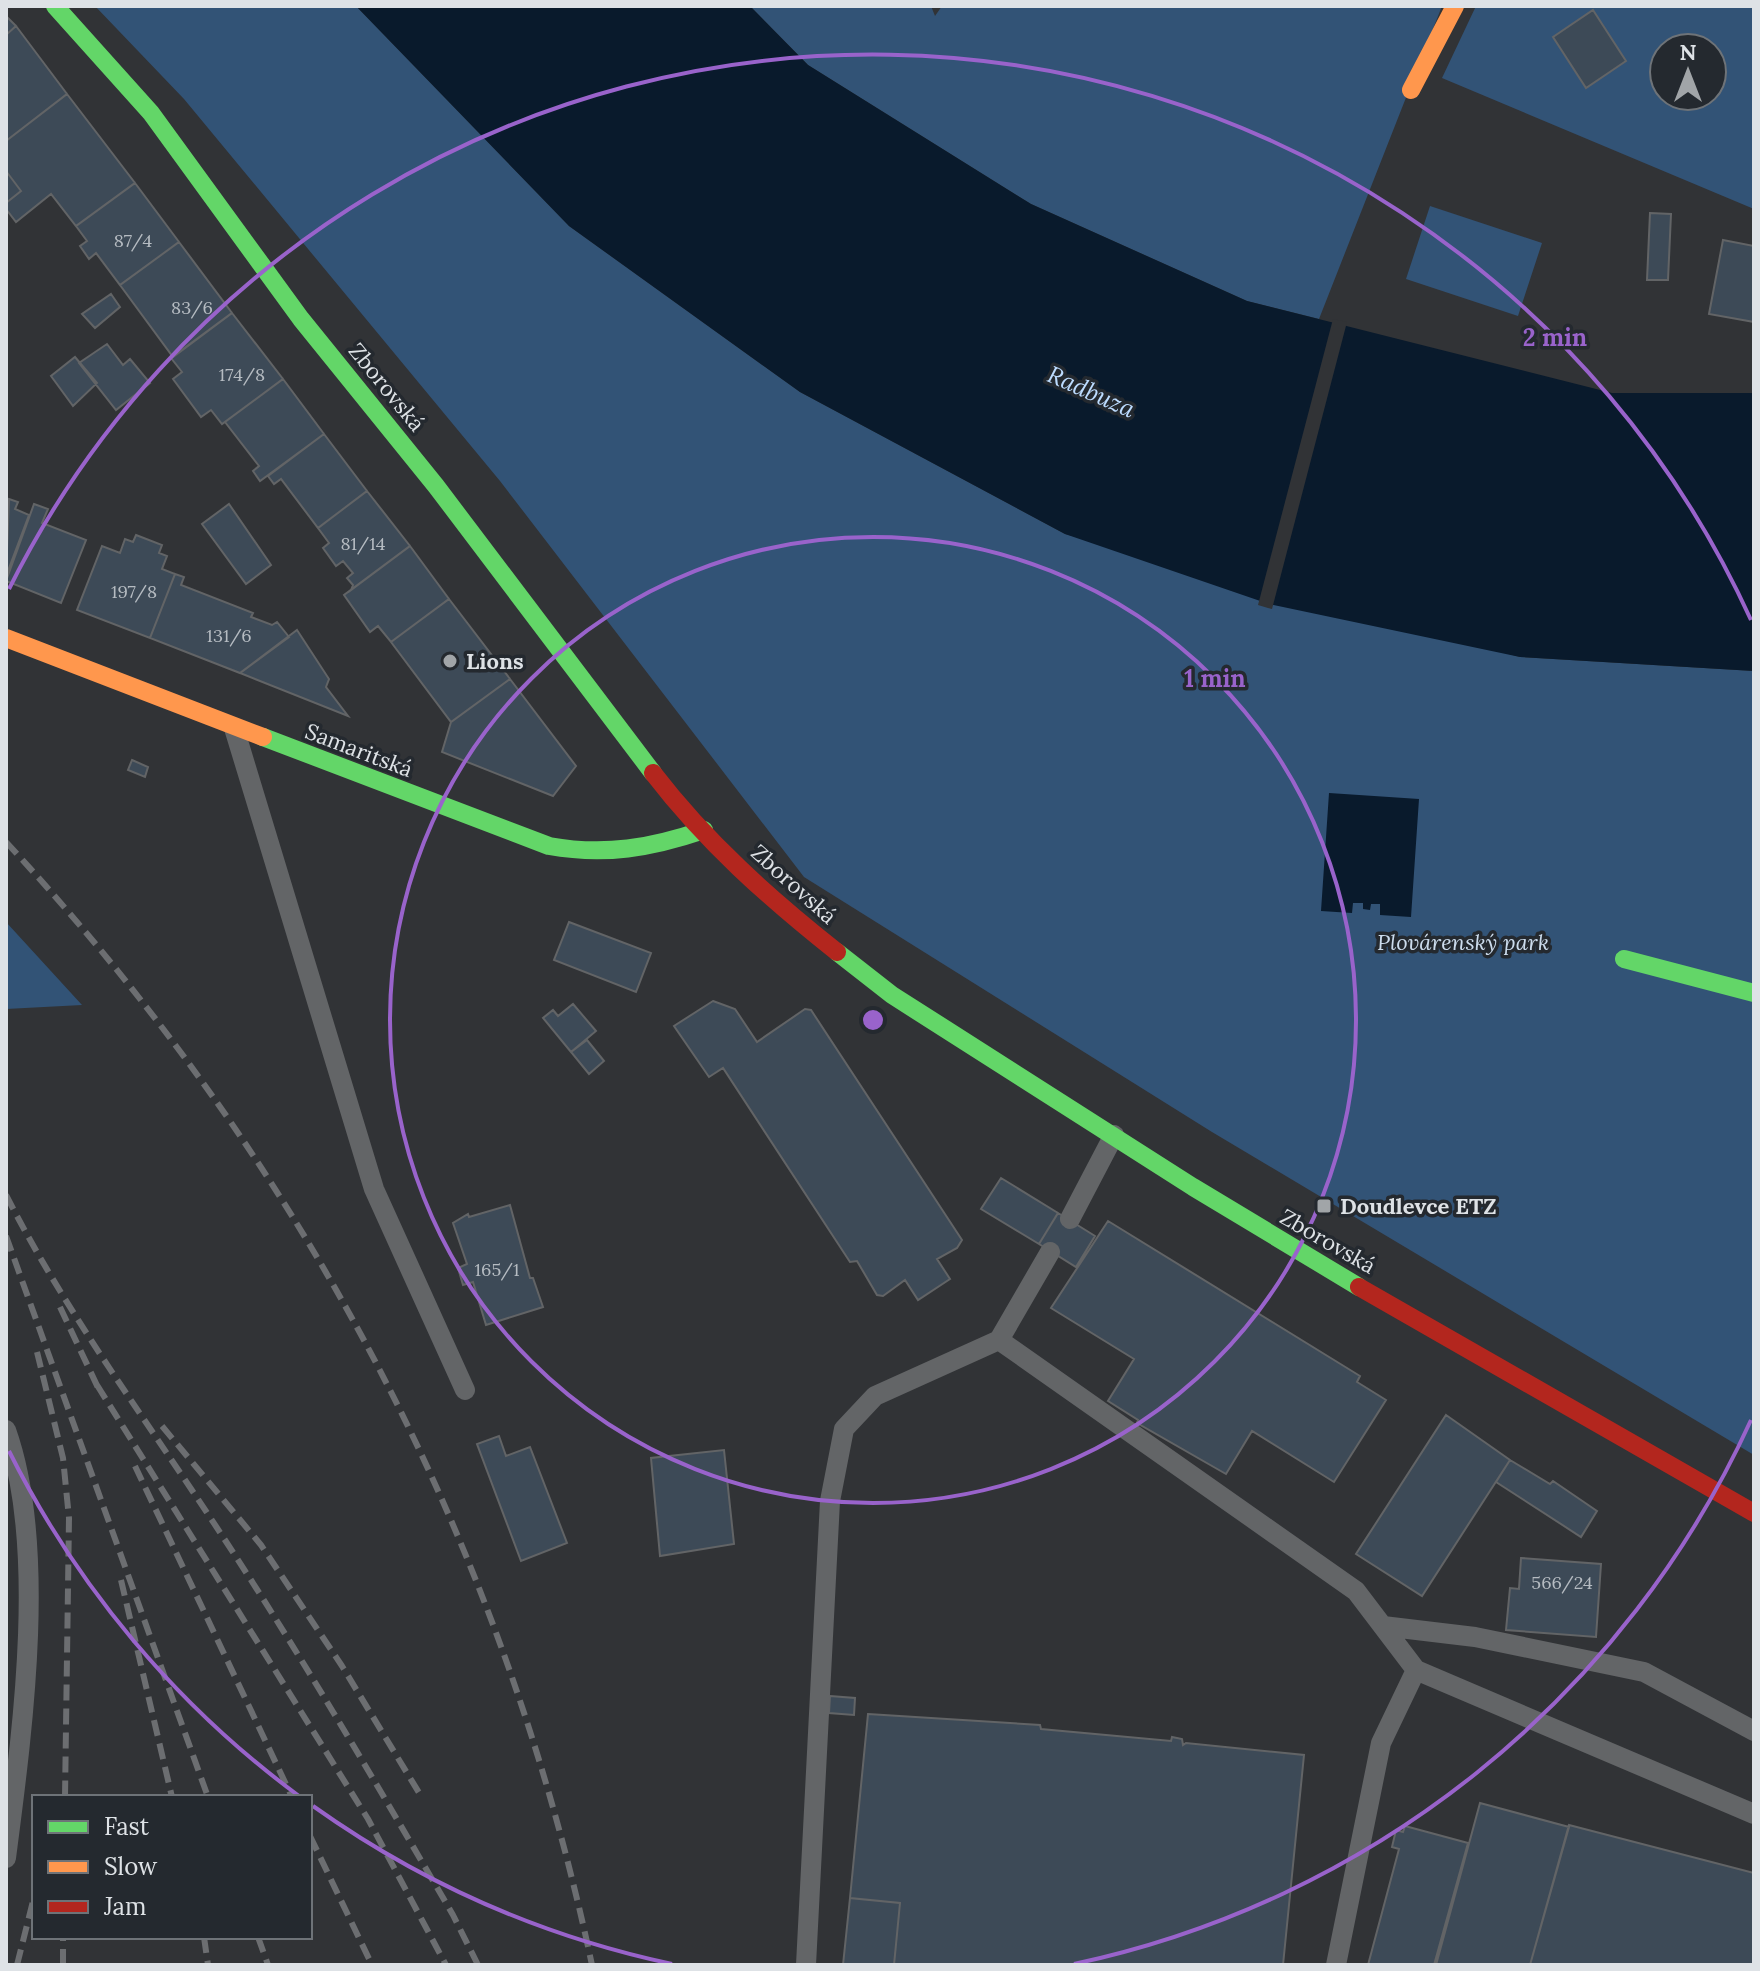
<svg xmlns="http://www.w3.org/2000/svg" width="1760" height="1971" viewBox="0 0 1760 1971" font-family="Lora,serif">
	<rect width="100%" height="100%" fill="#313336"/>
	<!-- green -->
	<path fill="#325376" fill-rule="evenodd" d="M95,6H356L569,226L800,392L1065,534L1520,657L1754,671V1455L1212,1132L804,877L500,481L184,99Z
		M750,6H931L935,16L942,6H1442L1319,319L1247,301L1031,204L808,65Z
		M1476,6H1754V209L1442,78ZM1664,48H1712V96H1664Z
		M1430,206L1542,243L1518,316L1406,279Z
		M6,922L82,1005L6,1009Z"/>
	<!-- water -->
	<path fill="#091a2c" d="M356,6H750L808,65L1031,204L1247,301L1612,393H1754V671L1520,657L1269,604L1065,534L800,392L569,226Z
		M1329,793L1419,799L1411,917L1380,915V904H1371L1370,910L1363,909V903H1353L1352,913L1321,911Z"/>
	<!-- pier -->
	<path fill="#313336" d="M1333,319L1347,322L1272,609L1268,608L1258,605Z"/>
	<!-- building -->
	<path fill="#3d4a57" stroke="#626466" stroke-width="2" d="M1593,10L1626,61L1586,88L1553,37Z
		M6,16L16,26L6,35Z
		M16,26L67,94L6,141V35Z
		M67,94L135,183L76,226L51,194L16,222L6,209V203L21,191L6,171V141Z
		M6,171L21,191L6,203Z
		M135,183L179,242L120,285L96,253L89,259L80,246L87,241L76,226Z
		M1650,213L1671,214L1668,280H1647Z
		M1723,240L1754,246V322L1709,314Z
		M179,242L232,313L173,357L120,285Z
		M111,294L120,307L95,328L82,314Z
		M232,313L283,379L222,424L211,410L201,417L173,379L182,372L171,358Z
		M107,344L123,365L130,359L150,383L116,410L79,363Z
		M75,357L97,383L73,406L51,376Z
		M283,379L324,434L260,481L253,471L259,466L225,422Z
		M324,434L367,491L318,528L281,479L274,484L268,476Z
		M367,491L410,546L351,590L353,585L347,578L353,573L343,561L336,566L323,548L329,543L318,528Z
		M9,499L18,502L15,509L29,515L6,576Z
		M34,504L48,509L42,523L86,540L61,603L6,581Z
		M229,504L271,565L246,584L202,524Z
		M136,535L162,545L159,553L167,556L162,569L175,574L150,638L77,610L102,546L120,553L125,539L133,542Z
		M410,546L449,599L391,642L378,626L370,632L344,595Z
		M175,574L184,577L181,585L253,613L251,617L272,625L277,622L289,637L240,673L150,638Z
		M449,599L510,679L451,722L391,642Z
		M297,630L329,679L326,687L348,716L240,673Z
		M510,679L576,766L553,796L442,752L451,722Z
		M132,760L148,767L145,777L128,770Z
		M569,922L651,953L636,992L554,960Z
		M713,1001L735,1009L757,1042L805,1009L811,1010L962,1240L957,1248L937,1259L950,1279L918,1300L905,1280L883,1296L877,1295L857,1261L850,1262L723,1068L709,1077L674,1026Z
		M573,1004L596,1031L571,1052L543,1018L553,1010L558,1016Z
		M587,1040L604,1061L589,1074L571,1052Z
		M1001,1178L1058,1213L1039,1244L981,1209Z
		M510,1205L530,1278H533L543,1307L486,1325L473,1282L463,1285L458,1268L467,1264L453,1223L468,1214L469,1217Z
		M1058,1213L1095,1236L1076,1267L1039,1244Z
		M1108,1221L1360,1376L1357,1382L1386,1400L1334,1482L1252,1431L1226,1474L1137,1423L1138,1420L1108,1401L1134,1359L1051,1308Z
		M1446,1415L1510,1460L1422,1596L1356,1554Z
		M499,1436L506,1456L530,1447L567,1543L521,1561L477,1444Z
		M724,1450L734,1544L660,1556L651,1458Z
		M1510,1460L1550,1484L1553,1481L1597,1511L1581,1537L1496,1482Z
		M1521,1558L1601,1564L1596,1637L1506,1630L1510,1588L1519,1589Z
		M830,1696L855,1698L854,1715L829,1713Z
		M868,1714L1040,1725L1041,1729L1171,1741L1172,1737L1182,1739L1183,1745L1186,1743L1304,1755L1283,1965H894L900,1903L850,1898Z
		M1480,1803L1569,1827L1530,1965H1436Z
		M1569,1825L1754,1873V1965H1530Z
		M1405,1826L1468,1843L1434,1965H1368L1399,1849L1392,1847L1396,1830L1403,1832Z
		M850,1898L900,1903L894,1965H843Z"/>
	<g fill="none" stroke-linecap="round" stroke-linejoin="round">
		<!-- lane -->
		<path stroke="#636567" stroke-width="20" d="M234,728L374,1189L465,1390
			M1070,1219L1114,1135
			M1050,1252L999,1340L1356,1591L1416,1670L1754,1814
			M6,1430C48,1548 22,1734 6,1858
			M1383,1626L1475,1637L1644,1672L1754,1731
			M806,1965L830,1501L844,1429L875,1396L999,1340
			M1336,1965L1381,1743L1416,1670"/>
		<!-- fast -->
		<path stroke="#63d668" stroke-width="18" d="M55,6L151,113L301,319L436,486L653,773
			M263,737L549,846C605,856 651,848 704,830
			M837,952L892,995L1193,1187L1359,1287
			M1624,959L1754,993"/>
		<!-- slow -->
		<path stroke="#ff974d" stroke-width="18" d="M1411,90L1455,6
			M6,638L263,737"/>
		<!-- jam -->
		<path stroke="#b3261e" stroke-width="18" d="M653,773C706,842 769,898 837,952
			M1359,1287L1754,1513"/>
		<!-- rail -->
		<path stroke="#6c6e71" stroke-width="6" stroke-dasharray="16 8" stroke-linecap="butt" d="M6,842C303,1163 501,1537 592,1965
			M6,1195C67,1315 150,1425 223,1537C304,1660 379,1788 453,1915L478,1965
			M6,1236L208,1797
			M60,1307L101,1394
			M37,1352L63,1458L69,1518L65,1797
			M97,1385L368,1819L446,1965
			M162,1426L261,1545L342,1666L421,1796
			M135,1466L292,1797
			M121,1580L172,1797
			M310,1836L372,1965
			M204,1937L208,1965
			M258,1937L268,1965
			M17,1965L34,1897
			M63,1965V1937"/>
	</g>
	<!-- distance rings -->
	<g fill="none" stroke="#9963cb" stroke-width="4">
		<circle cx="873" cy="1020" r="483"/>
		<path d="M1751 1420A965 965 0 0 1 1074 1964M672 1964A965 965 0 0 1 313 1806M299 1796A965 965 0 0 1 9 1451M9 589A965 965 0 0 1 1751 620"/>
	</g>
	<!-- markers -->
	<g fill="#a1a5a8" stroke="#24292f" stroke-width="3">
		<circle cx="450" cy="661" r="8"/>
		<rect x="1316" y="1198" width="16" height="16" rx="4"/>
	</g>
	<g text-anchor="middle" stroke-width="7" stroke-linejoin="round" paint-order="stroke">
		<!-- number labels -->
		<g font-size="18" fill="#b6bcc2">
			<text x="133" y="247">87/4</text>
			<text x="192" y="314">83/6</text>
			<text x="242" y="381">174/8</text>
			<text x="363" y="550">81/14</text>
			<text x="134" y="598">197/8</text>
			<text x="229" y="642">131/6</text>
			<text x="497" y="1276">165/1</text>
			<text x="1562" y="1589">566/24</text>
		</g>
		<!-- street labels -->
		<g font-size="22" fill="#dee2e6" stroke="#24292f">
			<text transform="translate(387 387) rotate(51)" y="8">Zborovská</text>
			<text transform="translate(359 750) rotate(21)" y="8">Samaritská</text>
			<text transform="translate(794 884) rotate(42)" y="8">Zborovská</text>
			<text transform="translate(1328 1241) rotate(30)" y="8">Zborovská</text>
		</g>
		<!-- poi labels -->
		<g font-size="22" font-weight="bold" fill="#dee2e6" stroke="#24292f" text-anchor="start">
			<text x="466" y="669">Lions</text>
			<text x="1340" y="1214">Doudlevce ETZ</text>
		</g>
		<!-- park labels -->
		<g font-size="22" font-style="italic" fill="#ccdced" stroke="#24292f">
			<text x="1463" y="950">Plovárenský park</text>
		</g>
		<!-- water labels -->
		<g font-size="24" font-style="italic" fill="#bddcff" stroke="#24292f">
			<text transform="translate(1091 392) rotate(24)" y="8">Radbuza</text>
		</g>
	</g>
	<circle cx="873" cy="1020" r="12" fill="#9963cb" stroke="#24292f" stroke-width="4"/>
	<g font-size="24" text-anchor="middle" font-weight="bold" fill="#9963cb" stroke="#24292f" stroke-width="7" stroke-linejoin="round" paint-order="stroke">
		<text x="1555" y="346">2 min</text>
		<text x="1215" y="687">1 min</text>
	</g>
	<!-- border -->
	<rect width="1760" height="1971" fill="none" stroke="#dee2e6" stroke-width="16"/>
	<!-- legend -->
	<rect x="32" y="1795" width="280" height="144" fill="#24292f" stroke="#6e7378" stroke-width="2"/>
	<rect x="48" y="1821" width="40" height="12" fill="#63d668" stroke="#6e7378" stroke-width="2"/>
	<text x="104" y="1835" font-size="24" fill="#dee2e6">Fast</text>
	<rect x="48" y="1861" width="40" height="12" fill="#ff974d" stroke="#6e7378" stroke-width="2"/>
	<text x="104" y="1875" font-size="24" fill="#dee2e6">Slow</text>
	<rect x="48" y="1901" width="40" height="12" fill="#b3261e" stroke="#6e7378" stroke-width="2"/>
	<text x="104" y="1915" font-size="24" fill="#dee2e6">Jam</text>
	<!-- north arrow -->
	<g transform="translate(1688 72)"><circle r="38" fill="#24292f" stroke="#6e7378" stroke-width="2"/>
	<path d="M0-6L14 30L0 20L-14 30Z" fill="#a1a5a8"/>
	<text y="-12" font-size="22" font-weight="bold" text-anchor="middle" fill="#dee2e6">N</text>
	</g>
</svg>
